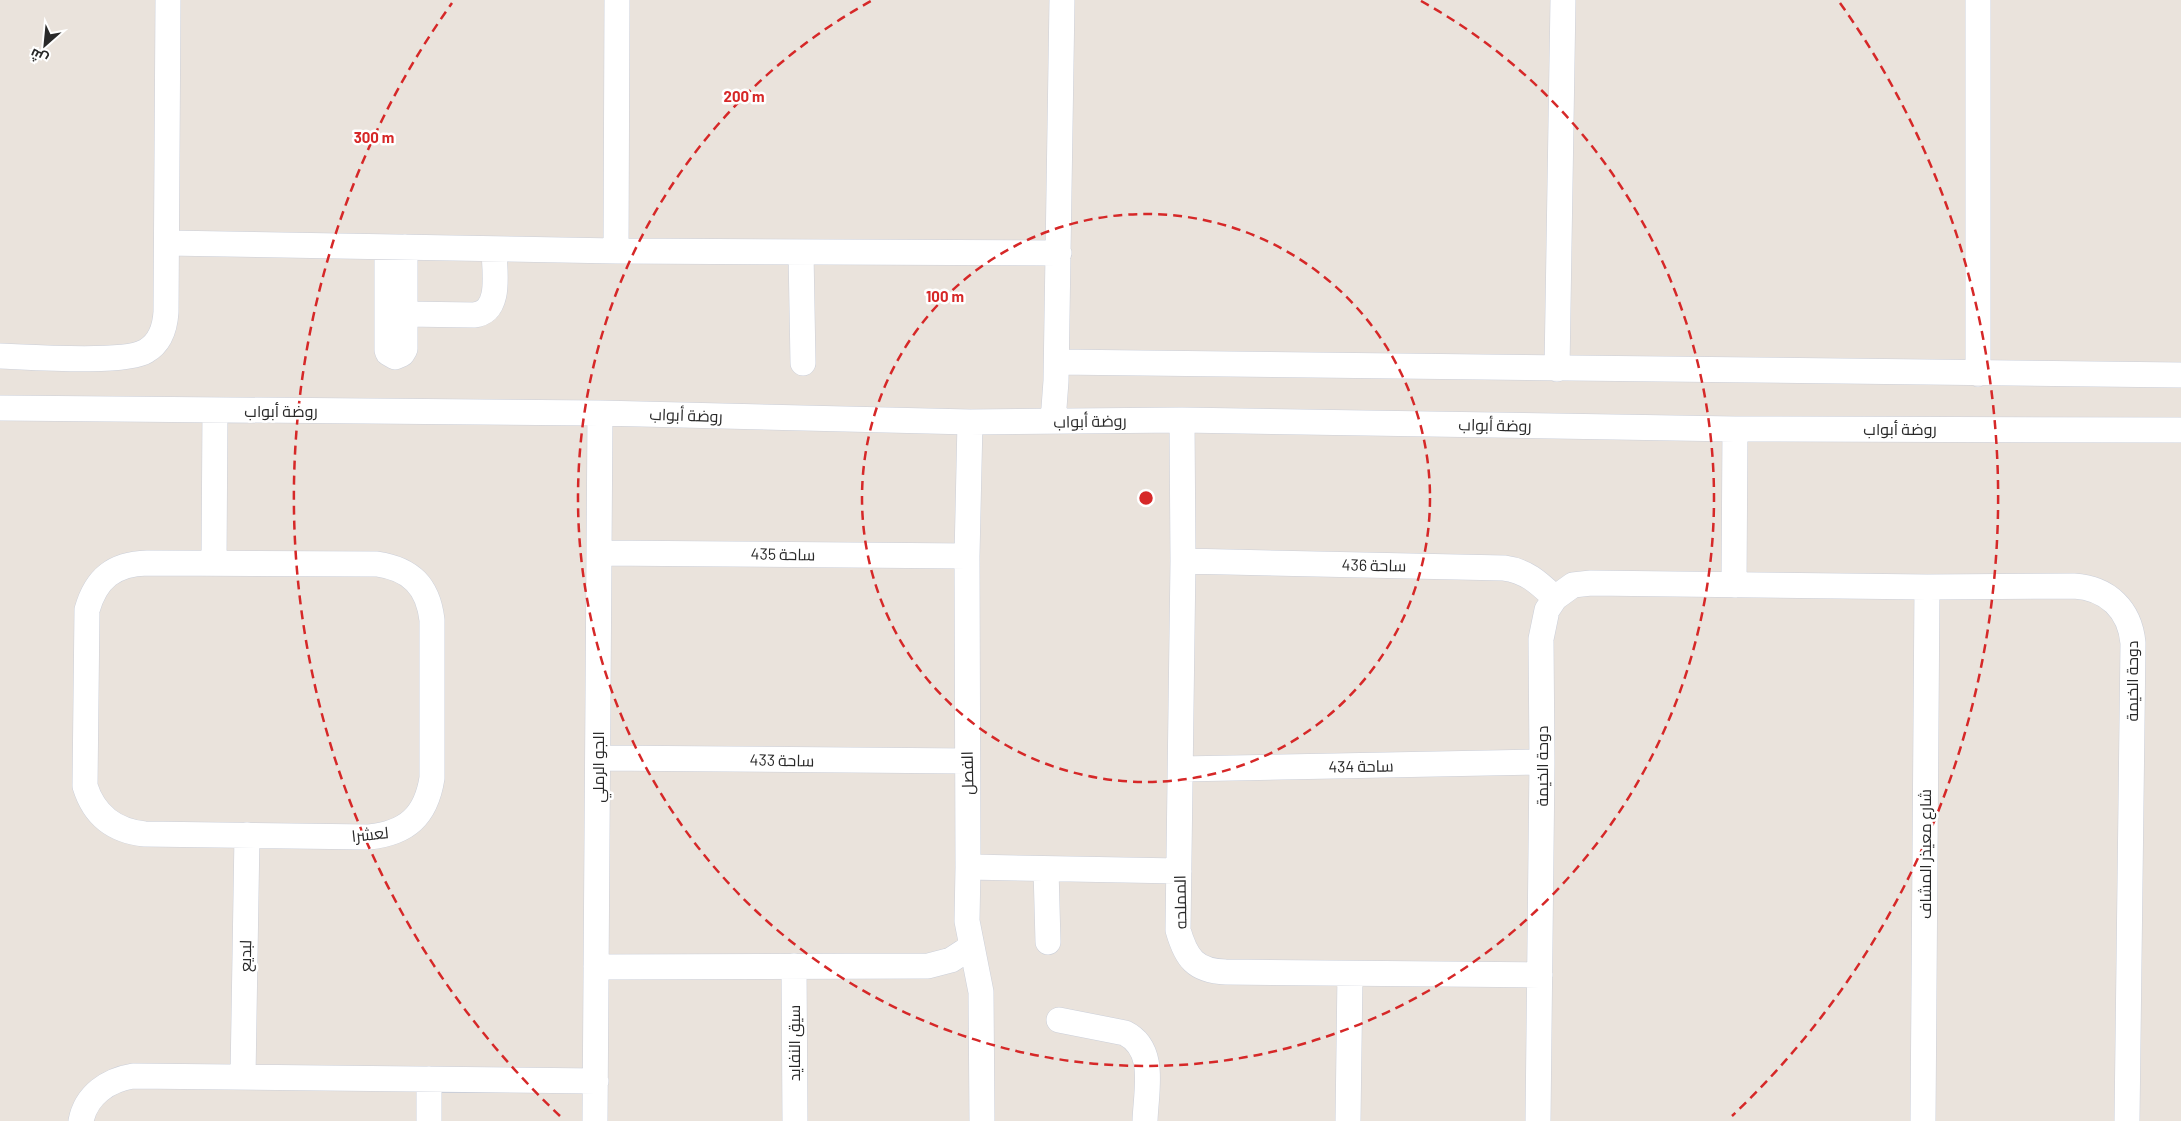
<svg xmlns="http://www.w3.org/2000/svg" width="2181" height="1121" viewBox="0 0 2181 1121" font-family="Barlow,Cairo,sans-serif">
	<rect width="100%" height="100%" fill="#eae3dc"/>
	<g fill="none" stroke-linecap="round" stroke-linejoin="round">
		<!-- minor casing -->
		<g stroke="#cbcfd9" stroke-width="26">
			<path id="minor" d="M1978,0V374
				M167,243L616,251L1059,253
				M387,247V350L388,353L395,357L402,354L405,349V247
				M616,251L617,0
				M801,252L803,363
				M405,314L474,315C503,312 494,269 494,249
				M0,356C29,357 126,364 146,351C160,343 165,328 166,312L168,0
				M1057,362L2181,375
				M1557,369L1563,0
				M0,408L600,413L970,422L1182,420L1735,429L2181,430
				M1182,420L1183,561L1178,930C1186,958 1195,971 1226,972L1540,975
				M1053,421L1056,381L1062,0
				M970,422L967,556L968,867L967,921L981,992L982,1121
				M599,553L967,556
				M1183,561L1504,568C1527,571 1539,583 1555,598
				M147,563L377,564C411,569 428,586 432,620V778C426,816 407,833 369,837L145,834C114,831 94,815 85,786L87,610C96,578 114,564 147,563Z
				M214,563L215,410
				M1734,585L1735,429
				M598,758L967,761
				M1181,769L1542,762
				M968,867L1179,871
				M1046,869L1048,942
				M794,966L795,1121
				M596,967L928,966L951,960L971,947
				M1059,1020L1125,1033C1157,1049 1146,1090 1145,1121
				M243,1077L247,835
				M81,1121C86,1095 108,1080 133,1076L596,1081
				M429,1121V1079
				M595,1121L600,413
				M1348,1121L1350,974
				M1538,1121L1542,762L1541,639L1547,610L1555,598L1573,585L1591,583L1927,587L2074,586C2108,588 2130,610 2133,643L2127,1121
				M1923,1121L1927,587"/>
		</g>
		<!-- minor -->
		<use href="#minor" stroke="#fff" stroke-width="25"/>
	</g>
	<!-- distance rings -->
	<g fill="none" stroke="#d62828" stroke-width="2.5" stroke-dasharray="9 6">
		<circle cx="1146" cy="498" r="284"/>
		<path d="M1421 1A568 568 0 1 1 871 1"/>
		<path d="M560 1116A852 852 0 0 1 452 3M1840 3A852 852 0 0 1 1732 1116"/>
	</g>
	<g text-anchor="middle" stroke-width="5" stroke-linejoin="round" paint-order="stroke">
		<!-- street labels -->
		<g font-size="16" fill="#292929" stroke="#fff">
			<text x="281" y="417">روضة أبواب</text>
			<text transform="translate(686 415) rotate(2)" y="6">روضة أبواب</text>
			<text transform="translate(1090 421) rotate(-1)" y="6">روضة أبواب</text>
			<text transform="translate(1495 425) rotate(1)" y="6">روضة أبواب</text>
			<text x="1900" y="435">روضة أبواب</text>
			<text transform="translate(783 554) rotate(1)" y="6">ساحة 435</text>
			<text transform="translate(1374 565) rotate(1)" y="6">ساحة 436</text>
			<text transform="translate(2132 681) rotate(-90)" y="6">دوحة الخيمة</text>
			<text transform="translate(782 760) rotate(1)" y="6">ساحة 433</text>
			<text transform="translate(1361 766) rotate(-1)" y="6">ساحة 434</text>
			<text transform="translate(1542 766) rotate(-90)" y="6">دوحة الخيمة</text>
			<text transform="translate(598 767) rotate(-90)" y="6">الجو الرملي</text>
			<text transform="translate(967 773) rotate(-91)" y="6">الفصل</text>
			<text transform="translate(370 834) rotate(-6)" y="6">لعشرا</text>
			<text transform="translate(1925 854) rotate(-90)" y="6">شارع معيذر المشاف</text>
			<text transform="translate(1180 902) rotate(-91)" y="6">المملحه</text>
			<text transform="translate(245 956) rotate(-89)" y="6">لبديع</text>
			<text transform="translate(794 1043) rotate(-90)" y="6">سيق النفايد</text>
		</g>
	</g>
	<circle cx="1146" cy="498" r="8" fill="#d62828" stroke="#fff" stroke-width="2.5"/>
	<g font-size="15" text-anchor="middle" font-weight="bold" fill="#d62828" stroke="#fff" stroke-width="5" stroke-linejoin="round" paint-order="stroke">
		<text x="744" y="102">200 m</text>
		<text x="374" y="143">300 m</text>
		<text x="945" y="302">100 m</text>
	</g>
	<!-- north arrow -->
	<g transform="translate(45 45) rotate(207)" stroke="#ffffff" stroke-width="4" paint-order="stroke">
	<path d="M0-4L9 19L0 12L-9 19Z" fill="#292929"/>
	<text y="-8" font-size="14" font-weight="bold" text-anchor="middle" fill="#292929">ش</text>
	</g>
</svg>
